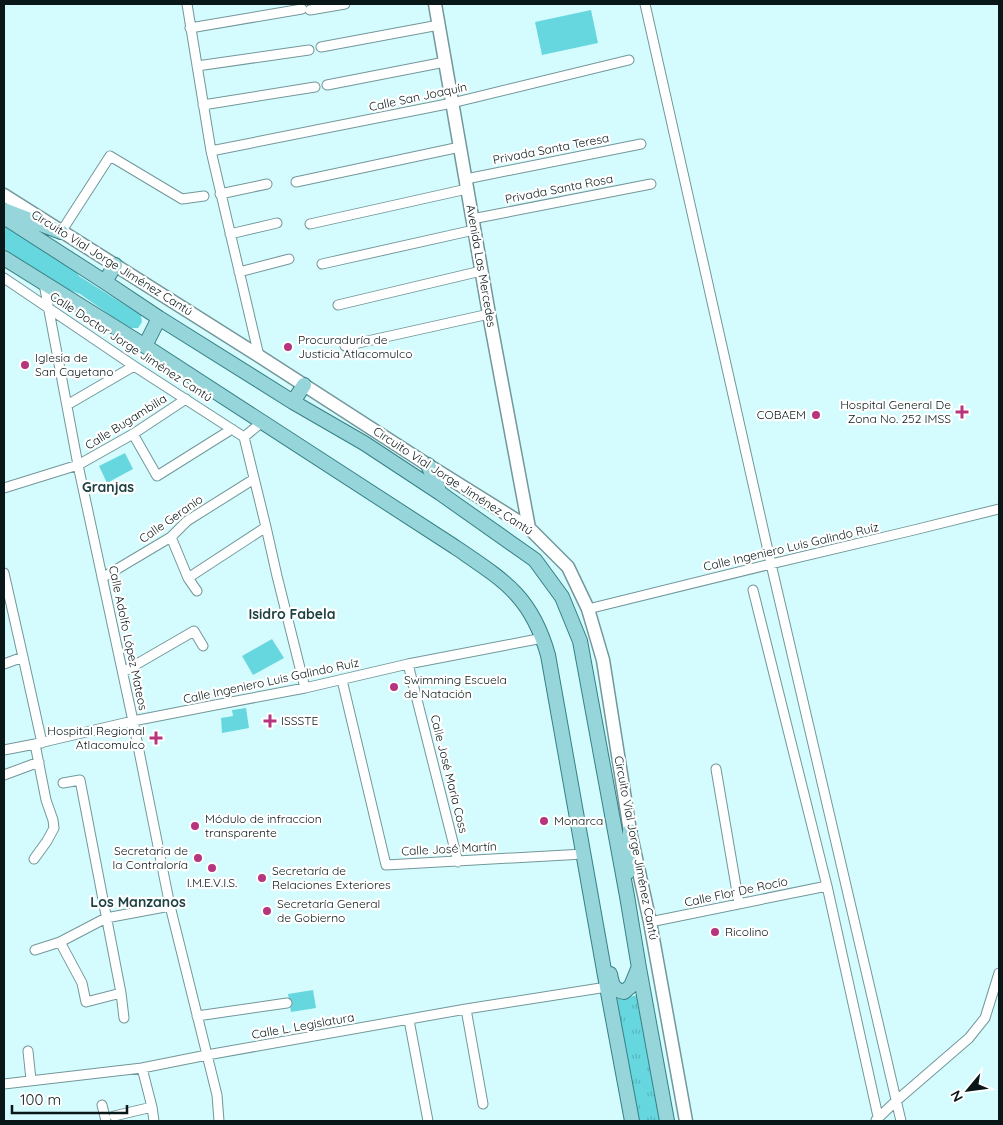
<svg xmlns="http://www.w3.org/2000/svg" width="1003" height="1125" viewBox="0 0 1003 1125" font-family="Quicksand,sans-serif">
	<defs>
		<pattern id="grass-tufts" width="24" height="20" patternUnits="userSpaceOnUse" patternTransform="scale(1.25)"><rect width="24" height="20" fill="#67d7df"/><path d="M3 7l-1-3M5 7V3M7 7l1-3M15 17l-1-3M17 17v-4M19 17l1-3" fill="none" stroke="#58b8bf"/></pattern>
	</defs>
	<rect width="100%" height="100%" fill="#d4fcfe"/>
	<!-- grass -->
	<path fill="url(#grass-tufts)" d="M638,995L661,1121H639L617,999Z"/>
	<!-- park -->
	<path fill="#67d7df" d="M591,10L598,43L542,55L535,22Z
		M4,222L74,269L79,276L141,315L142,322L138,328H131L113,317L80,294L64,288L4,249Z
		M125,453L133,469L107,483L99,466Z
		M272,639L284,658L253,675L242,656Z
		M246,708L249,728L222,733L221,718L233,716L232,710Z
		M313,990L316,1008L291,1012L288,994Z"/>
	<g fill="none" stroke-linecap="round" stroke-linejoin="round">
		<!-- street casing -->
		<g stroke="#73979a" stroke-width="11">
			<path id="street" d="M187,4L211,151L259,356
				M645,4L771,564L901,1121
				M310,10L345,4
				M190,28L302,9
				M321,47L439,25
				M197,66L309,50
				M327,85L445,62
				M203,105L315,87
				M211,151L452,103L629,60
				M466,179L641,144
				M296,182L460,147
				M220,194L267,184
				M472,219L651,184
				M310,224L467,189
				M61,232L110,156L182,199L204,196
				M230,234L277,223
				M322,264L474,230
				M239,272L289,259
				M4,278L134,366L244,437
				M44,284L78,465L133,721L170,906L217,1095L219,1121
				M338,305L481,271
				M345,346L489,314
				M67,405L134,366
				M133,434L157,476L232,429
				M244,437L266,527L277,576L305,688
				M244,437L262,422
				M4,488L78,465L133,434L186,399
				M171,537L188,578L197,591
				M4,573L23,657L42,743
				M102,578L171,537L187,521L254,479
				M188,578L266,527
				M753,590L827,886L879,1121
				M588,609L771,564L914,530L999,509
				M4,664L23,657
				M408,664L458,862
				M123,672L194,631L203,646
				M342,680L386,865L584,854
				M4,750L35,744L133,721L210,706L305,688L408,664L543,638
				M716,769L739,904
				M4,775L39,762
				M63,783L80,780L121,993L124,1018
				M34,859L47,841L54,828L53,820L46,800L35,744
				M650,922L827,886
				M60,942L82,983L86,1002L121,993
				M35,950L60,942L106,918L170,906
				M466,1009L483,1104
				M197,1016L287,1003
				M409,1020L428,1121
				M28,1051L31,1080
				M142,1068L152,1107L154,1121
				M4,1084L142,1068L207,1055L466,1009L607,987
				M102,1105L106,1121
				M114,1116L152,1107
				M876,1120L896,1101L969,1038L985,1018L999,973"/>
		</g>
		<!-- secondary casing -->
		<g stroke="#73979a" stroke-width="15">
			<path id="secondary" d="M435,4L489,314L529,528
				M4,195L259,356L428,465L529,528L568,567L588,609L603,660L630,831L650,922L686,1121"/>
		</g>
		<!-- primary casing -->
		<g stroke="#378085" stroke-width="16">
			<path id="primary" d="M4,210L61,232
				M4,217L105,282L159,318L293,402L364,443L440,493L535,560L562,597L580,641L627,896L639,968L667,1121
				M4,258L145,346L455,547C503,580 531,595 548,655L607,987L632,1121
				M105,282L115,265
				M145,346L159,318
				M293,402L304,385
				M428,465L440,493
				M628,872L630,831
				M610,974C612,984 613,990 624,992L631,986L638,969"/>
		</g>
		<!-- street -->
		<use href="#street" stroke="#fff" stroke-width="9"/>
		<!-- secondary -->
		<use href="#secondary" stroke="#fff" stroke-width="12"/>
		<!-- primary -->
		<use href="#primary" stroke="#96d5d9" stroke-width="14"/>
	</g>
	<!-- markers -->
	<g fill="#b7357d" stroke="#fff" stroke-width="2">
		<circle cx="288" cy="347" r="5"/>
		<circle cx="25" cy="365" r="5"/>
		<path d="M959.5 404.5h5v5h5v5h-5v5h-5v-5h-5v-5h5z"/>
		<circle cx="816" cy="415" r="5"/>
		<circle cx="394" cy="687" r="5"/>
		<path d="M267.5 713.5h5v5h5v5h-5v5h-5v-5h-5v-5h5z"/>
		<path d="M153.5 730.5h5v5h5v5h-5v5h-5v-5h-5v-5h5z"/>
		<circle cx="544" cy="821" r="5"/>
		<circle cx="195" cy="826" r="5"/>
		<circle cx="198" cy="858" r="5"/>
		<circle cx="212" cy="868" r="5"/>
		<circle cx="262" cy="878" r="5"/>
		<circle cx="267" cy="911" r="5"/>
		<circle cx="715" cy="932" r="5"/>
	</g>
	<g text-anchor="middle" stroke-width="4.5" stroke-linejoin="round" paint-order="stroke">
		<!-- street labels -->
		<g font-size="12" fill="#091718" stroke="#fff">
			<text transform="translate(418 97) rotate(-12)" y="4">Calle San Joaquín</text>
			<text transform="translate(551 149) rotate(-11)" y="4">Privada Santa Teresa</text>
			<text transform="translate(559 189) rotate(-11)" y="4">Privada Santa Rosa</text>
			<text transform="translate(112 263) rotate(32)" y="4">Circuito Vial Jorge Jiménez Cantú</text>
			<text transform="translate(481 266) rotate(80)" y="4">Avenida Las Mercedes</text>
			<text transform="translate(131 347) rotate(33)" y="4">Calle Doctor Jorge Jiménez Cantú</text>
			<text transform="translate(126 422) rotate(-32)" y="4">Calle Bugambilia</text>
			<text transform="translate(453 481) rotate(33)" y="4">Circuito Vial Jorge Jiménez Cantú</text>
			<text transform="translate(171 519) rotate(-35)" y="4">Calle Geranio</text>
			<text transform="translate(791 547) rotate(-13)" y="4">Calle Ingeniero Luis Galindo Ruíz</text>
			<text transform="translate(128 638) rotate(78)" y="4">Calle Adolfo López Mateos</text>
			<text transform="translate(271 681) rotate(-12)" y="4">Calle Ingeniero Luis Galindo Ruíz</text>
			<text transform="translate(449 774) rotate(76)" y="4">Calle José María Coss</text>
			<text transform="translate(636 848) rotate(79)" y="4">Circuito Vial Jorge Jiménez Cantú</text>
			<text transform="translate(449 849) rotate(-3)" y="4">Calle José Martín</text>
			<text transform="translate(736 892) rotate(-12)" y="4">Calle Flor De Rocío</text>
			<text transform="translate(303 1026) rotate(-10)" y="4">Calle L. Legislatura</text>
		</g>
		<!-- poi labels -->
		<g font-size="12" fill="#091718" stroke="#fff" text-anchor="start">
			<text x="298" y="344">Procuraduría de<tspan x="298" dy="14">Justicia Atlacomulco</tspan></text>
			<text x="35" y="362">Iglesia de<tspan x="35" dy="14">San Cayetano</tspan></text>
			<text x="951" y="409" text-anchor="end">Hospital General De<tspan x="951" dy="14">Zona No. 252 IMSS</tspan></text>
			<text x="806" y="419" text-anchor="end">COBAEM</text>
			<text x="404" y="684">Swimming Escuela<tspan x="404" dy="14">de Natación</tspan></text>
			<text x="281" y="725">ISSSTE</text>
			<text x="145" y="735" text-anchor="end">Hospital Regional<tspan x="145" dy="14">Atlacomulco</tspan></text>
			<text x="205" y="823">Módulo de infraccion<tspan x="205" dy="14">transparente</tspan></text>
			<text x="554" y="825">Monarca</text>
			<text x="188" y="855" text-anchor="end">Secretaria de<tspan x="188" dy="14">la Contraloría</tspan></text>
			<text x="272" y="875">Secretaría de<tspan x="272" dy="14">Relaciones Exteriores</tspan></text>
			<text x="212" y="887" text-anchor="middle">I.M.E.V.I.S.</text>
			<text x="277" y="908">Secretaría General<tspan x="277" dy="14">de Gobierno</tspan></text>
			<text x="725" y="936">Ricolino</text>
		</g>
		<!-- neighbourhood labels -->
		<g font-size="14" font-weight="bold" fill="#1d4043" stroke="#fff">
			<text x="108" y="492">Granjas</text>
			<text x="292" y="619">Isidro Fabela</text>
			<text x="138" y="907">Los Manzanos</text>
		</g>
	</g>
	<!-- border -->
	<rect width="1003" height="1125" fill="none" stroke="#091718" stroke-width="10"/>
	<!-- north arrow -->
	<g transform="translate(968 1090) rotate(241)" stroke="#ffffff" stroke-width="4" paint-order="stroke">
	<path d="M0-4L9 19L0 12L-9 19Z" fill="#091718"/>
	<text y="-8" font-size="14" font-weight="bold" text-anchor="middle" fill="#091718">N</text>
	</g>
	<!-- scale -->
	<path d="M12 1105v8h115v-8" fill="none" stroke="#091718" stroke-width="2.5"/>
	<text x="20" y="1105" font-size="15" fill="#091718" stroke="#ffffff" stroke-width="4" paint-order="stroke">100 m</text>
</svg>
